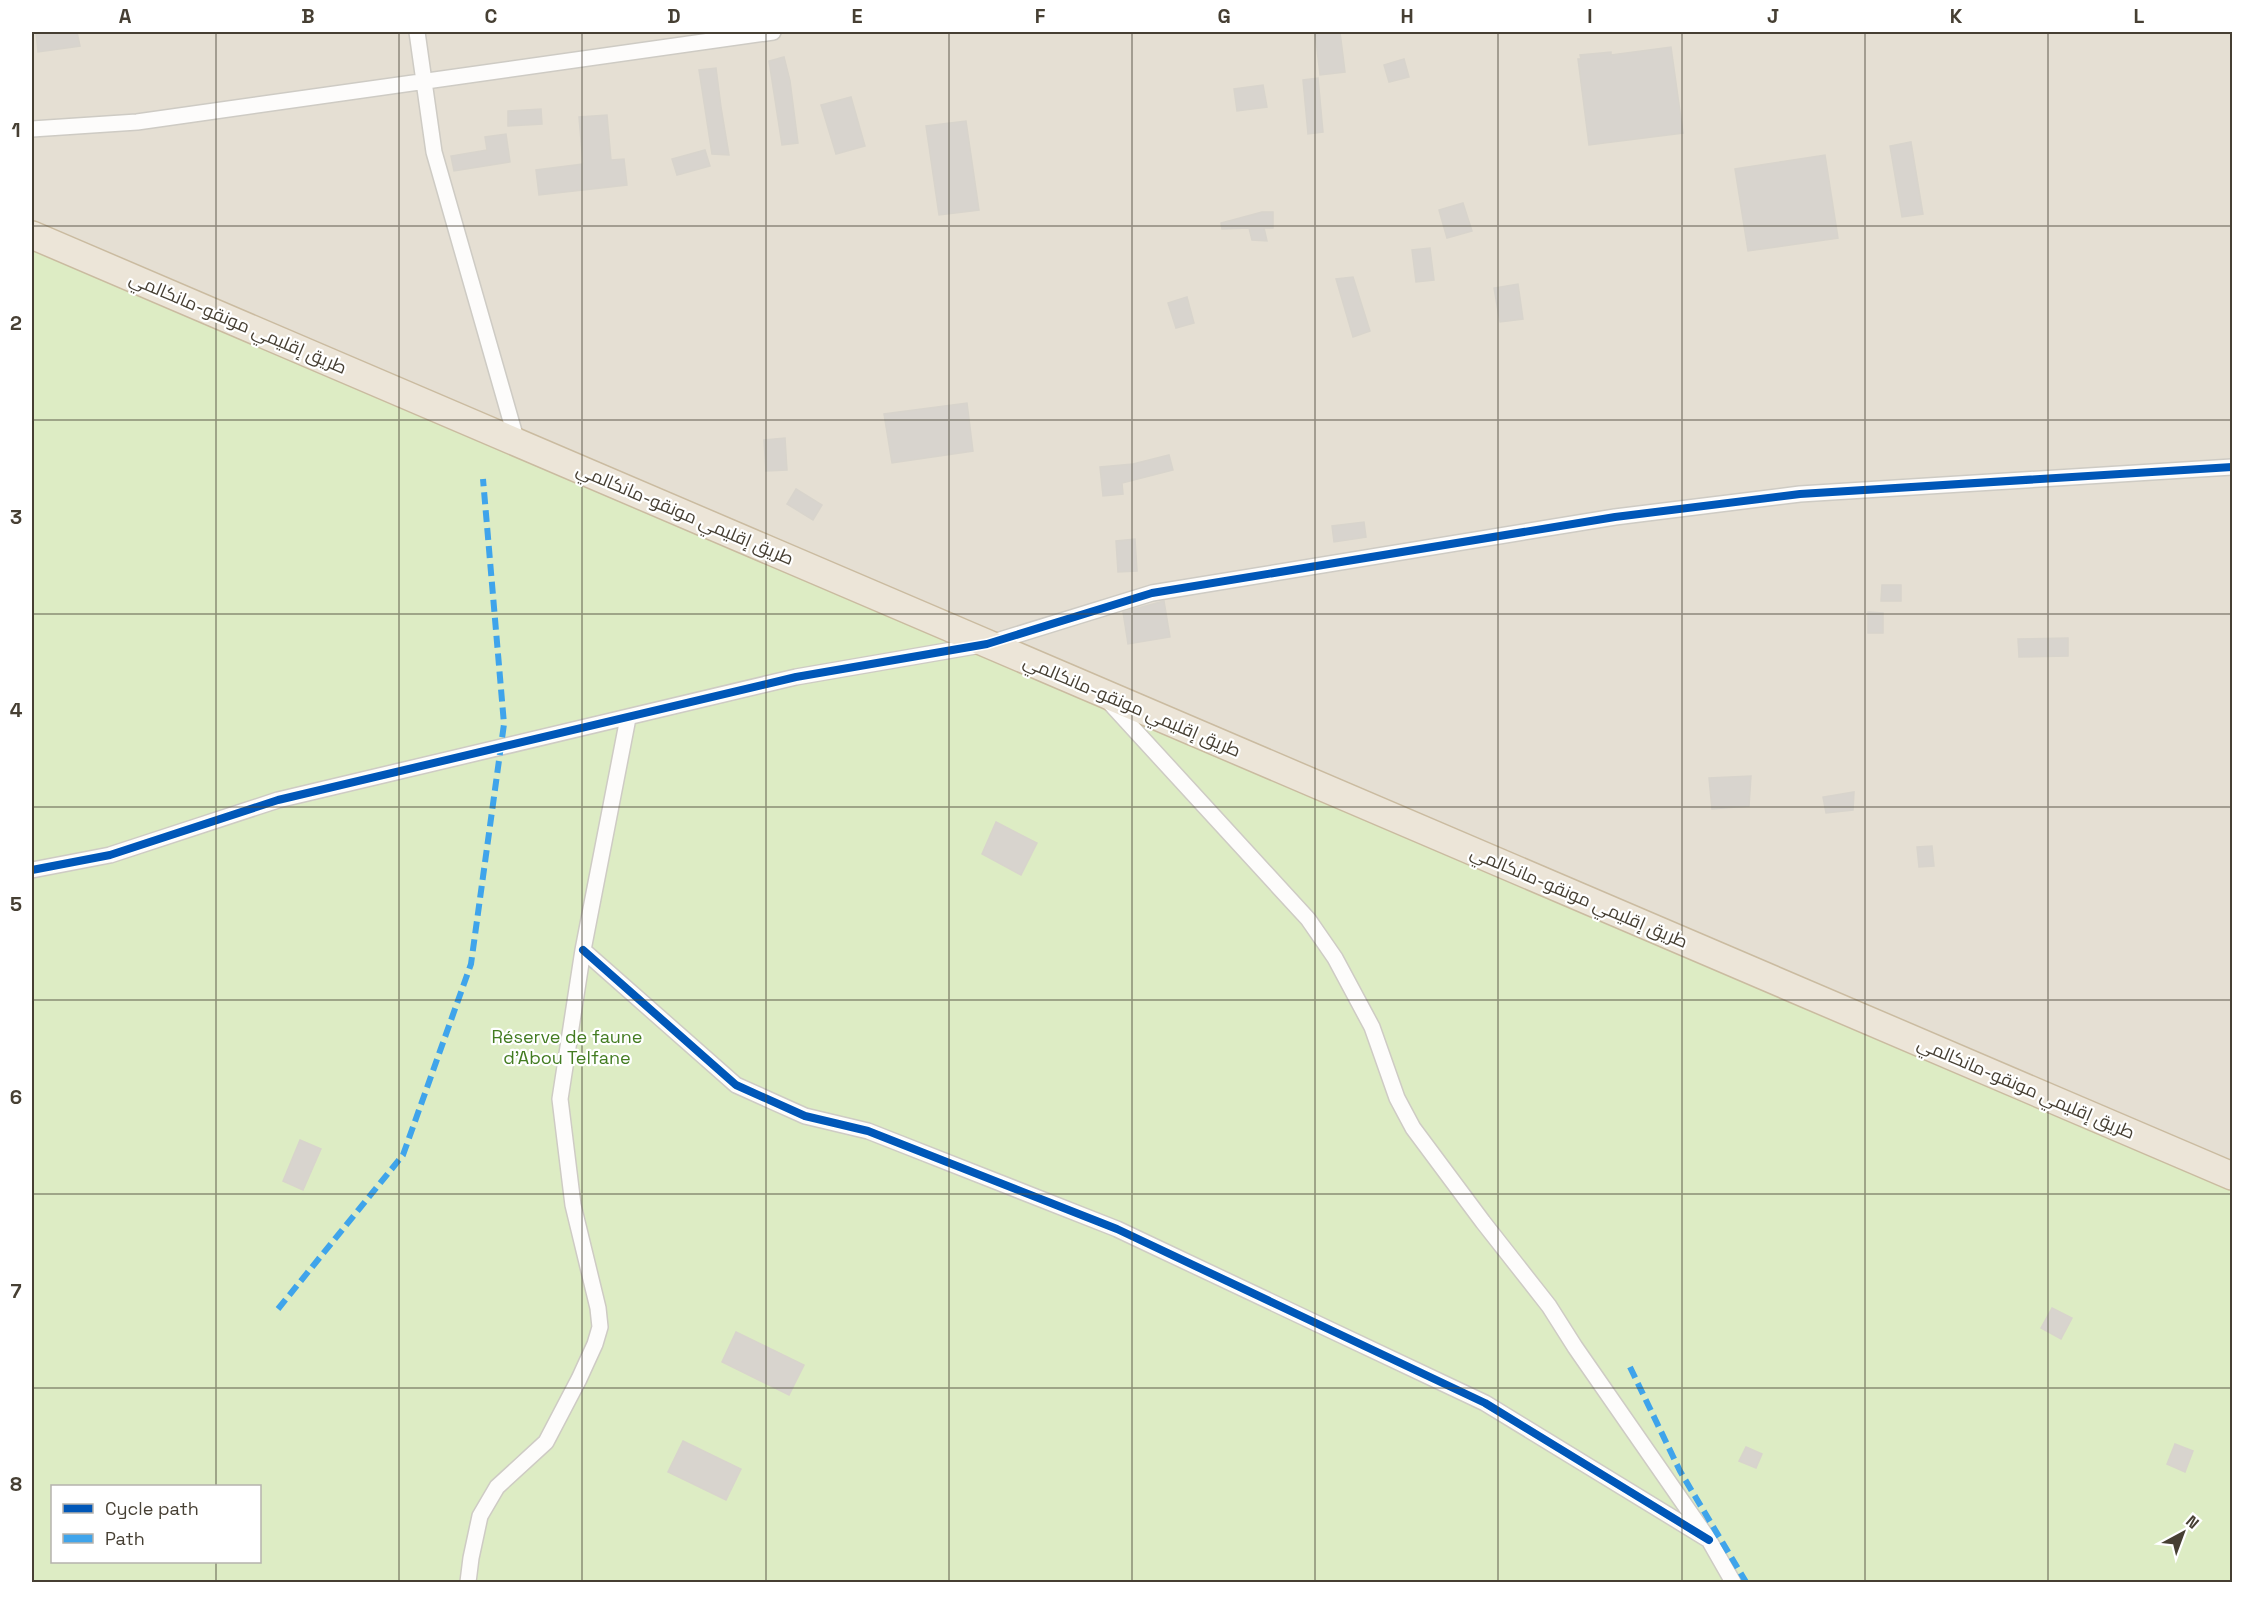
<svg xmlns="http://www.w3.org/2000/svg" width="2264" height="1614" viewBox="0 0 2264 1614" font-family="'Space Grotesk',Cairo,sans-serif">
	<rect width="100%" height="100%" fill="#f0ede6"/>
	<!-- residential -->
	<path fill="#e5dfd3" fill-rule="evenodd" d="M32,32H2232V1582H32ZM52,1486H260V1562H52Z"/>
	<!-- green -->
	<path fill="#ddecc4" fill-rule="evenodd" d="M32,235L2232,1176V1582H32ZM52,1486H260V1562H52Z"/>
	<!-- building -->
	<path fill="#d8d4ce" stroke="#d8d4cc" stroke-width="1.5" d="M36,32H77L80,46L38,52Z
		M1315,32H1340L1345,72L1320,75Z
		M1671,47L1683,133L1589,145L1578,59H1581L1580,55L1611,52V55Z
		M784,57L790,81L798,143L782,145L769,61Z
		M1404,59L1409,77L1389,82L1384,65Z
		M716,68L721,107L729,155L712,154L699,70Z
		M1318,78L1323,132L1308,134L1303,80Z
		M1263,85L1267,107L1237,111L1234,89Z
		M851,97L865,146L836,154L821,105Z
		M541,109L542,124L508,126V111Z
		M607,115L611,160L624,159L627,185L539,195L536,170L583,164L579,117Z
		M966,121L979,210L939,215L926,126Z
		M506,134L510,162L454,171L451,156L487,150L485,137Z
		M1911,142L1923,214L1902,217L1890,146Z
		M705,150L710,166L677,175L672,159Z
		M1825,155L1838,238L1748,251L1735,169Z
		M1463,203L1472,231L1447,238L1439,210Z
		M1262,212H1273V228H1264L1267,241L1252,240L1249,228L1222,229L1221,223Z
		M1430,248L1434,280L1416,282L1412,250Z
		M1353,277L1370,331L1353,337L1336,279Z
		M1518,284L1523,319L1500,322L1494,288Z
		M1187,297L1194,323L1176,328L1168,303Z
		M967,403L973,451L892,463L884,414Z
		M785,438L787,470L766,471L764,440Z
		M1169,455L1173,470L1122,483L1123,494L1103,496L1100,467L1133,464Z
		M796,489L822,505L813,520L787,504Z
		M1364,522L1366,537L1334,542L1332,526Z
		M1135,539L1137,571L1118,572L1116,541Z
		M1882,585H1901V601H1881Z
		M1164,601L1170,637L1128,644L1123,612Z
		M1868,612L1883,613V633H1868Z
		M2068,638V656L2019,657L2018,639Z
		M1751,776L1749,806L1712,809L1709,778Z
		M1854,792L1853,810L1826,813L1823,797Z
		M996,822L1037,843L1021,875L982,854Z
		M1932,846L1934,866L1919,867L1917,847Z
		M300,1140L321,1149L303,1190L283,1181Z
		M2052,1308L2072,1318L2061,1339L2041,1328Z
		M736,1332L804,1365L789,1395L722,1362Z
		M683,1441L741,1469L726,1500L668,1472Z
		M2175,1444L2193,1451L2185,1472L2167,1464Z
		M1746,1447L1762,1454L1756,1468L1739,1461Z"/>
	<g fill="none" stroke-linecap="round" stroke-linejoin="round">
		<!-- street casing -->
		<g stroke="#cecbc4" stroke-width="18">
			<path id="street" d="M417,32L434,152L517,442
				M32,129L137,122L773,32
				M1109,702L1308,919L1335,958L1372,1027L1397,1098L1413,1128L1483,1222L1549,1306L1575,1347L1709,1540L1733,1582
				M32,870L110,855L278,800L796,677L987,644L1152,593L1615,517L1800,494L2232,467
				M583,950L736,1085L805,1116L868,1131L1117,1229L1485,1403L1709,1540
				M468,1582L471,1558L480,1516L497,1487L546,1442L579,1379L595,1344L600,1327L598,1308L573,1205L560,1099L583,950L628,718"/>
		</g>
		<!-- highway casing -->
		<g stroke="#cabba0" stroke-width="30">
			<path id="highway" d="M32,235L2232,1176"/>
		</g>
		<!-- street -->
		<use href="#street" stroke="#fdfcfb" stroke-width="15"/>
		<!-- highway -->
		<use href="#highway" stroke="#ece5d8" stroke-width="27"/>
		<!-- quiet -->
		<path stroke="#3fa4eb" stroke-width="6" stroke-dasharray="12 6" stroke-linecap="butt" d="M278,1309L403,1155L471,964L504,724L483,479
			M1630,1367L1680,1471L1746,1582"/>
		<!-- cycleway casing -->
		<g stroke="#fff" stroke-width="11">
			<path id="cycleway" d="M32,870L110,855L278,800L796,677L987,644L1152,593L1615,517L1800,494L2232,467
				M583,950L736,1085L805,1116L868,1131L1117,1229L1485,1403L1709,1540"/>
		</g>
		<!-- cycleway -->
		<use href="#cycleway" stroke="#0057b8" stroke-width="8"/>
	</g>
	<!-- grid -->
	<path fill="none" stroke="#463f33" stroke-width="1.5" stroke-opacity="0.55" d="M216,32V1486M399,32V1582M582,32V1582M766,32V1582M949,32V1582M1132,32V1582M1315,32V1582M1498,32V1582M1682,32V1582M1865,32V1582M2048,32V1582M32,226H2232M32,420H2232M32,614H2232M32,807H2232M32,1000H2232M32,1194H2232M32,1388H2232M216,1562V1582"/>
	<g text-anchor="middle" stroke-width="4.5" stroke-linejoin="round" paint-order="stroke">
		<!-- street labels -->
		<g font-size="18" fill="#463f33" stroke="#fff">
			<text transform="translate(238 323) rotate(23)" y="6">طريق إقليمي مونقو-مانكالمي</text>
			<text transform="translate(685 514) rotate(23)" y="6">طريق إقليمي مونقو-مانكالمي</text>
			<text transform="translate(1132 706) rotate(23)" y="6">طريق إقليمي مونقو-مانكالمي</text>
			<text transform="translate(1579 897) rotate(23)" y="6">طريق إقليمي مونقو-مانكالمي</text>
			<text transform="translate(2026 1088) rotate(23)" y="6">طريق إقليمي مونقو-مانكالمي</text>
		</g>
		<!-- park labels -->
		<g font-size="18" fill="#437c21" stroke="#fff">
			<text x="567" y="1043">Réserve de faune<tspan x="567" dy="21">d'Abou Telfane</tspan></text>
		</g>
	</g>
	<!-- border -->
	<rect width="2264" height="1614" fill="none" stroke="#ffffff" stroke-width="66"/>
	<!-- legend -->
	<rect x="51" y="1485" width="210" height="78" fill="#ffffff" stroke="#b5b2ad" stroke-width="1.5"/>
	<rect x="63" y="1504" width="30" height="9" fill="#0057b8" stroke="#b5b2ad" stroke-width="1.5"/>
	<text x="105" y="1515" font-size="18" fill="#463f33">Cycle path</text>
	<rect x="63" y="1534" width="30" height="9" fill="#3fa4eb" stroke="#b5b2ad" stroke-width="1.5"/>
	<text x="105" y="1545" font-size="18" fill="#463f33">Path</text>
	<!-- north arrow -->
	<g transform="translate(2183 1533) rotate(41)" stroke="#ffffff" stroke-width="4.5" paint-order="stroke">
	<path d="M0-4.5L10 22L0 15L-10 22Z" fill="#463f33"/>
	<text y="-9" font-size="16" font-weight="bold" text-anchor="middle" fill="#463f33">N</text>
	</g>
	<rect x="33" y="33" width="2198" height="1548" fill="none" stroke="#463f33" stroke-width="2"/>
	<g font-size="20" text-anchor="middle" font-weight="bold" fill="#463f33">
		<text x="125" y="23">A</text>
		<text x="308" y="23">B</text>
		<text x="491" y="23">C</text>
		<text x="674" y="23">D</text>
		<text x="857" y="23">E</text>
		<text x="1040" y="23">F</text>
		<text x="1224" y="23">G</text>
		<text x="1407" y="23">H</text>
		<text x="1590" y="23">I</text>
		<text x="1773" y="23">J</text>
		<text x="1956" y="23">K</text>
		<text x="2139" y="23">L</text>
		<text x="16" y="137">1</text>
		<text x="16" y="330">2</text>
		<text x="16" y="524">3</text>
		<text x="16" y="717">4</text>
		<text x="16" y="911">5</text>
		<text x="16" y="1104">6</text>
		<text x="16" y="1298">7</text>
		<text x="16" y="1491">8</text>
	</g>
</svg>
